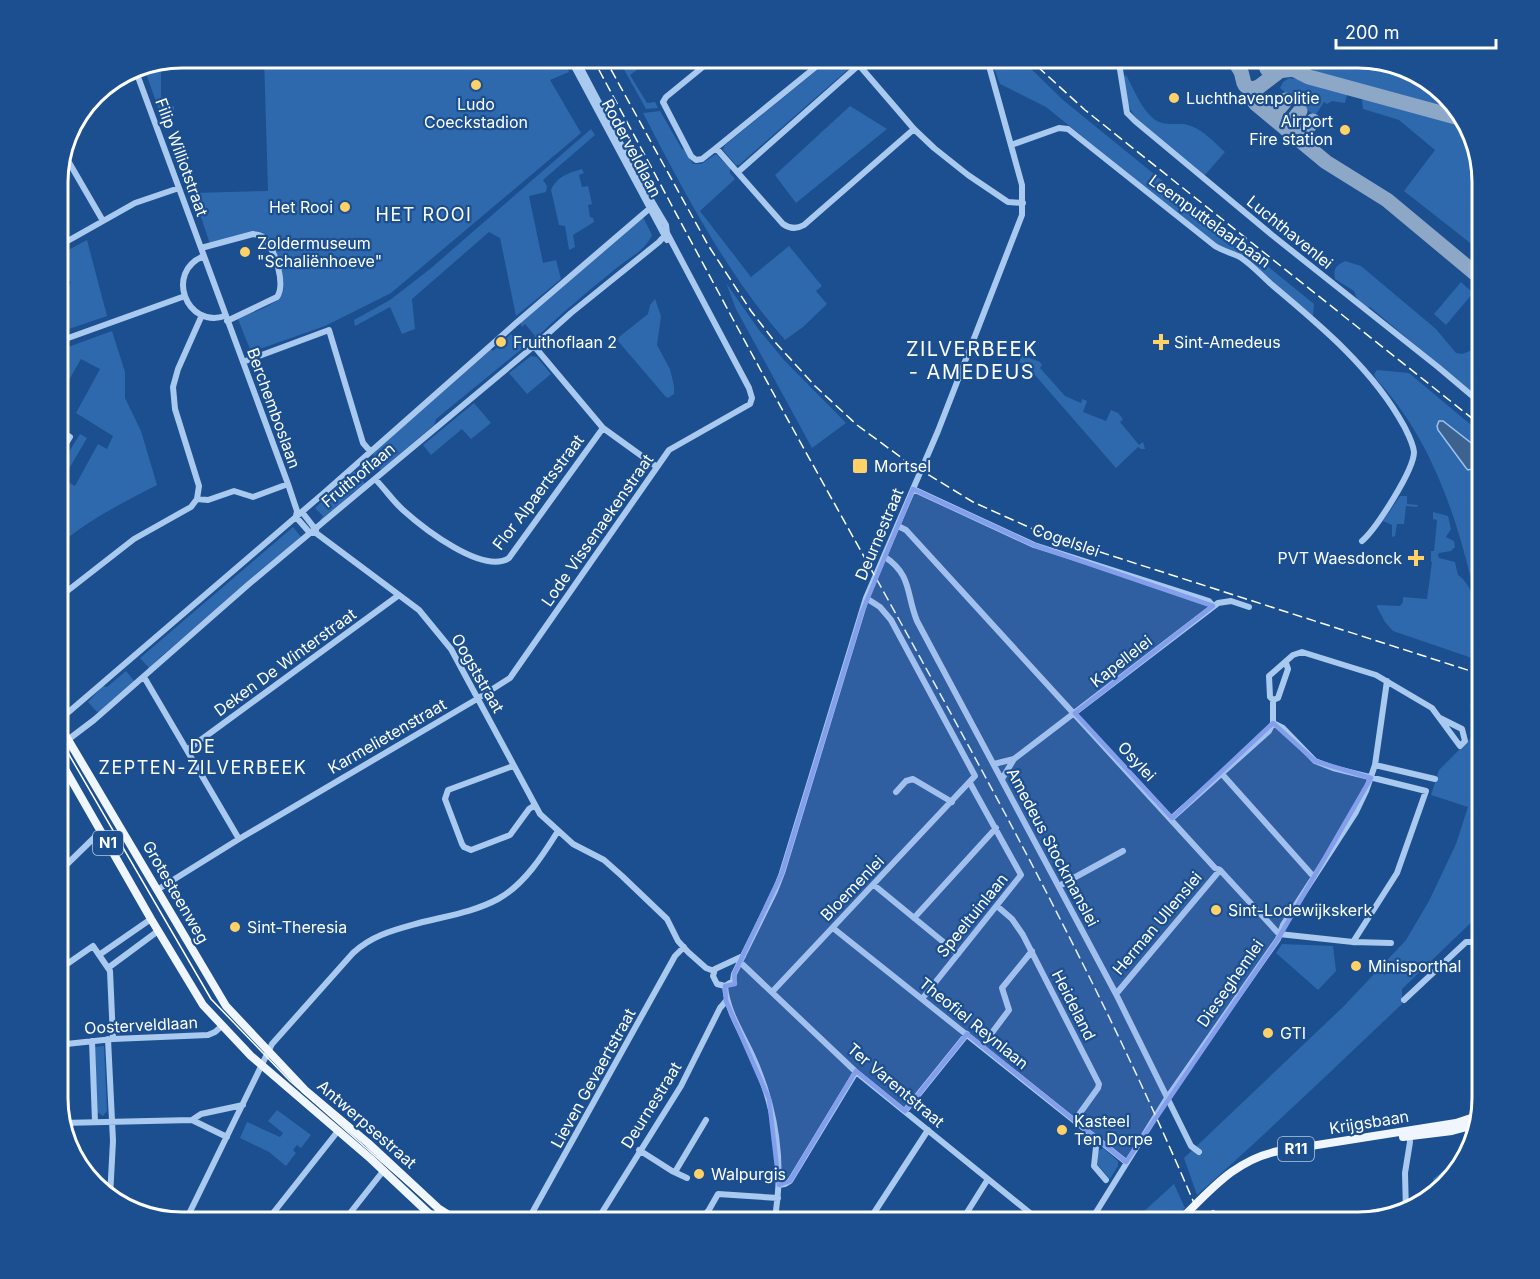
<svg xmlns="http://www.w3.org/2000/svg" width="1540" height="1279" viewBox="0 0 1540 1279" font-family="Inter,sans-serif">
	<rect width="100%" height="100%" fill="#1b4f8f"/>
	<!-- green -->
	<path fill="#2e69ad" d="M264,57H561L569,72L550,80L581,133L391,293L325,326L251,352L238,319C250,313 265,309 276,301C295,289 273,252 267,237C256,226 224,240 210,244L193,193L268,191Z
		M617,57H654L630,75L647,103L655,102L658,108L646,109Z
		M833,57H847L853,65L739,165H736L723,150L724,146Z
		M988,57H1019L1063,100L1314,304L1313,316L1242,256L1216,244L1046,107L1000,84L992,63Z
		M1308,57H1358L1406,66L1441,88L1458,112L1322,75L1315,72Z
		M143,65H161V106H174V110H159Z
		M1126,75C1134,89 1141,109 1154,119C1166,128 1179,121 1191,126C1203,130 1215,143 1225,152L1205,175L1137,119C1126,107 1126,92 1124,76Z
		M1289,78L1297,79L1345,92L1347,95L1345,103L1332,101L1327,104L1324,102L1315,116L1280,88L1283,82Z
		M1366,98L1467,126C1487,153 1483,219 1483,253L1404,191L1435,150L1399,120L1363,109L1362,100Z
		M850,106L887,129L796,203L775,175Z
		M660,111L682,149L685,150L693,164H701L716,154L730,168V173L735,179L700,211L751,277L789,246L822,286L816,291L827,304L803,327L785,340C726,273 684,192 643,113Z
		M591,129L595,135L543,180L547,186L546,192L529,196L543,263L556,260L561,279L516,316L500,238L489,232L412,299L415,329L402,334L390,307L355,326L354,320L390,300L430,269Z
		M582,169L584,173L579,175L582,187L588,186L592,204L588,205L590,217L593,218L594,222L573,235L575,247L569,250L565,226L559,225L551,190C557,176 569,173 582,169Z
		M643,217L652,235C644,252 628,258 614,270C586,293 558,316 532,342L535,336L525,324L522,327L520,322Z
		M87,240L107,316L57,333V306L71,282L57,275V256Z
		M1345,261L1361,266L1436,329L1456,353L1462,354L1483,346V402L1370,307L1366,308L1359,303L1354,291L1335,279C1333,268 1336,266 1345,261Z
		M1461,282L1473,293L1446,325L1434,314Z
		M726,283L759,330L784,360L846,423L812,448L736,309Z
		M655,299L661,316L657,345L670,369L674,386V394L668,398L665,396L618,341L619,337L648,314L650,305Z
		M112,331L125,372V398L141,431L157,485C122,503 86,521 57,547V471L80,434L87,438L63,479L75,486L98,444L107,449L113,436L76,413L100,369L81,359L57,401V351Z
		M511,334L523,348L436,419L434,425L394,459L382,471L371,459L374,453L372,451L491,349L493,351Z
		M1022,355L1040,362L1042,365L1040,368L1065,396L1081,403L1082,399L1087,401L1083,412L1106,421L1111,410L1118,413L1123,419L1120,422L1139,445L1143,442L1145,449H1141L1138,447L1116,468L1027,366L1019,362Z
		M531,356L537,357L551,374L527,394L509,373Z
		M1377,370L1409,373L1483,435V666C1479,635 1477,601 1469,571C1452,502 1425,431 1376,379L1374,374Z
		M474,403L491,423L471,439L462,429L431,455L423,445Z
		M354,471L366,485L352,493L322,522L320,520L323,516L315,508Z
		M1400,496H1407V504L1418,505L1417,507L1406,506L1404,524H1397L1395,536L1392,537V525L1383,521Z
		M1433,512L1448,516L1451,529L1446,537L1454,541L1455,547L1451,551L1439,553L1438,555L1439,558L1455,562L1458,575C1463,578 1468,585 1470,590C1474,597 1479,649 1478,658H1472L1393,631L1385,622L1377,607V605L1400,606L1403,602V597L1427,599L1432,562H1431V551H1434L1437,520L1433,519Z
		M293,527L301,537L158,659L150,669L140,658Z
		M126,671L135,682L101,711L97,712L88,702L103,686L107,687Z
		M1483,689V911L1402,989V1004C1334,1068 1267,1133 1197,1195L1184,1158L1343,1007L1406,940L1429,901L1456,844L1468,807L1431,795L1439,770L1471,738L1478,728L1476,718L1470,705Z
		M1282,944L1333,946L1336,971L1318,990L1276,953Z
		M104,1046L107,1111L103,1116L97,1112L95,1049V1047Z
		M277,1110L311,1135L301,1148L297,1145L293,1150L296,1153L286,1166L269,1152L240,1138L247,1122L280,1137L283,1133L268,1121Z
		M1103,1148L1118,1161V1166L1110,1179L1098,1165V1151Z
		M1468,1154L1453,1178L1439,1186V1189L1433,1193V1179L1454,1162Z
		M1174,1184L1185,1208L1171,1222H1132Z"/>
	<!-- water -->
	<path fill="#3c6290" stroke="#9cc4f0" stroke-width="1.5" d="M1439,421H1443L1475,446C1478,452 1477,464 1472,469L1468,470L1466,468L1438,430L1437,426Z"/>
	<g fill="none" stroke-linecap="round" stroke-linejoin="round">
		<!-- taxiway -->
		<path stroke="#8da7c7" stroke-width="15" d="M1188,57L1191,60H1200L1206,57
			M1232,57C1234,61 1237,65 1240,70C1245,78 1240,86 1252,89L1258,87
			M1263,57L1267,69L1271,72L1293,69L1309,77L1463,119
			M1293,57L1289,64L1256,89L1254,94L1255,103L1326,162L1387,200L1483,280
			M1272,117L1286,100
			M1286,129L1300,111
			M1298,139L1313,121"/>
		<!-- minor -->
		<path stroke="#a9c9ee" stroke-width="6" d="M569,57L667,240
			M715,57L666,97L663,102L691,156L696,160L702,159L716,148L828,57
			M852,57L914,129L934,148L968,175L1008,202L1023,203
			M1118,57L1127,113L1135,121L1272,235L1438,367L1483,405
			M134,66L288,484L297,511L296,516
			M1011,145L1059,128L1068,129L1215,246C1223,251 1232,253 1240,257C1251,264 1261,275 1271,284C1320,325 1373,369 1404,426C1408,434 1413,443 1414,452C1414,470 1376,529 1362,541
			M716,148L783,224C790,229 797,229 804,225L914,129
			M63,152L103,221
			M738,172L868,57
			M57,247L135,203L179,188
			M201,248L253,234C258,235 263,235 266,240C275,252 286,284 277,297L227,321
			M204,256C164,272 187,329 225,316
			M57,342L185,296
			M534,346L603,428L657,467
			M243,362L329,330L363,443L370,451
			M57,458L70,437L57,430
			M375,479C385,489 393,501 403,510C423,528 483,575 509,558L603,428
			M913,489L1034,545L1209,601L1213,606
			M197,499L208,500L234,491L253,497L288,484
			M302,512L316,530
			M296,517L310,533H316L419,610L451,649L540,814L573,844L604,860L622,876L667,919L678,941L688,952L706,968L714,971
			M898,526L906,530L1215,868L1220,870L1279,934L1353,942L1391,943
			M885,557C912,575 906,594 917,621L1116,994L1191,1146L1199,1152
			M57,599L134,539L191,507L197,499L199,486L175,409L173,387L178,369L202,315
			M144,677L239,839
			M1273,700L1278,698L1288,669L1286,663
			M57,722L325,492L515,324L649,209
			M1273,723L1283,728L1315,761L1333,768L1426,791L1397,873L1353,942
			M57,748L94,720L249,584L534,346L571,313L659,242L667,233
			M187,750L399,595
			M994,764L1014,759L1218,603L1231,601L1249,607
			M1375,765L1435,779
			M513,766L448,790L445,799L462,844L464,847L471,850L510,835L529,809L535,805
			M1222,774L1313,876
			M1002,779L1014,759
			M896,792L906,781L913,779L952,802
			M1172,818L1269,731L1273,723V700L1270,697L1269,676L1293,655L1302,652L1376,675L1432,708L1460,746L1465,741L1462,729L1440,718
			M57,874L101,831
			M874,885L958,954
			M1059,886L1123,851
			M157,890L239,839L477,699L510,678L669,450L750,404L752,398L749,388L667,233L666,225L644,188L575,57
			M997,906L1012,919L1023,935L1099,1084L1098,1088L1075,1120
			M914,918L996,828
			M833,928L1126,1162
			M99,955L151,919
			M743,956L715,969L713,976L717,984L725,986L733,981L734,974L775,891L782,873L866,598L938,431L1022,215V185L989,66L982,57
			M740,962L856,1072L1041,1222
			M108,968L158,931
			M57,971L93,946L110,971L113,1039
			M725,986C727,1011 742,1033 752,1055C776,1107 785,1166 774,1222
			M772,992L975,776L891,620L880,607L866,598
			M1116,994L1220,870
			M922,999L1021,875L970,783
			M1404,1000L1466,942H1483
			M108,1039L113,1141L110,1197
			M92,1041L95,1122
			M57,1045L113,1039L208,1035L215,1032L223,1025
			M982,1046L1009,1010L1002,988L1032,951
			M905,1111L967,1034
			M192,1120L227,1137
			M62,1123L192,1120L201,1114L243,1105
			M1099,1139L1096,1147L1094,1166L1106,1180
			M639,1150L672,1171L687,1178
			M675,1172L706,1120
			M779,1185L785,1184L790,1181L856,1072
			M707,1212L715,1217L717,1222
			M1406,1212L1405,1173L1410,1142L1409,1133
			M189,1213L207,1222
			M1213,1213L1218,1222
			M185,1222L272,1044L353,953C372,935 394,930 419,923C446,916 474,912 498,899C524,885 543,855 558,831
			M266,1222L338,1131
			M343,1222L384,1170
			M527,1222L675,956L684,947
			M596,1222L681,1086L720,1008L726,1001
			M702,1222L718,1194L778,1198
			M868,1222L928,1130
			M961,1222L988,1179
			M1090,1222L1167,1098L1278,939L1283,925L1356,812L1366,791L1375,765L1387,681"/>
		<!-- major -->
		<path stroke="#f0f6ff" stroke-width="8" d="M57,721L226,1006L305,1090L368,1143L438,1208L460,1222
			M57,755L151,919L203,1005L251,1056L371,1159L438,1222
			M1403,1137L1452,1131L1478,1124
			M1178,1222C1209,1192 1235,1159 1279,1151L1456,1123L1480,1115"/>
		<!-- tram -->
		<path stroke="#fff" stroke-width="1.5" d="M57,734L211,999L290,1081L450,1222"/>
		<!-- rail -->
		<path stroke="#fff" stroke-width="1.5" stroke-dasharray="10 4.5" stroke-linecap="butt" d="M592,57C659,181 725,306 793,429C937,689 1087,947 1202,1222
			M604,57L708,245L751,311L775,342L815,386L857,425L906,461L973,502L1044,534L1483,675
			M1027,57L1085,110L1483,427"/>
	</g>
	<!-- marked area -->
	<path fill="#839eea" fill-opacity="0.2" stroke="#839eea" stroke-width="4.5" stroke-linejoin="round" d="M913,489L1034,545L1213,606L1075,713L1172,818L1273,723L1315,761L1371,778L1278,939L1126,1162L967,1034L905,1111L856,1071L790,1181L779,1185L769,1099L726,1001L725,986L735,984L734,974L782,873L862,612Z"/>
	<!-- markers -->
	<g fill="#ffd166" stroke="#1b4f8f" stroke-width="2">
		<circle cx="476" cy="85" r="6"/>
		<circle cx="1174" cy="98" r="6"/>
		<circle cx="1345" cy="130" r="6"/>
		<circle cx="345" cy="207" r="6"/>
		<circle cx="245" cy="252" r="6"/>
		<circle cx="501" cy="342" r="6"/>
		<path d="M1158 333h6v6h6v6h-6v6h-6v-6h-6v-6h6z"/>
		<rect x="852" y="458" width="16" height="16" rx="3"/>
		<path d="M1413 549h6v6h6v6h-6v6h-6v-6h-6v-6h6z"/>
		<circle cx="1216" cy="910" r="6"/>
		<circle cx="235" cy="927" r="6"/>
		<circle cx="1356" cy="966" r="6"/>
		<circle cx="1268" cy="1033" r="6"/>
		<circle cx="1062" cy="1130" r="6"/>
		<circle cx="699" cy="1174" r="6"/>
	</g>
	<g text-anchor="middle" stroke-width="4.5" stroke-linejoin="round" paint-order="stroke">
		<!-- shield labels -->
		<g fill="#1b4f8f" stroke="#bbcadd" stroke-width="1.5">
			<rect x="93" y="831" width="30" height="24" rx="4.5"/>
			<rect x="1278" y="1137" width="36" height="24" rx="4.5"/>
		</g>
		<g font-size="15" font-weight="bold" fill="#fff">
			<text x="108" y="848">N1</text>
			<text x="1296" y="1154">R11</text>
		</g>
		<!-- poi labels -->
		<g font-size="16" fill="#fff" stroke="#1b4f8f" text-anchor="start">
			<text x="1186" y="104">Luchthavenpolitie</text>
			<text x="476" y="110" text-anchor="middle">Ludo<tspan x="476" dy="18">Coeckstadion</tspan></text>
			<text x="1333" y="127" text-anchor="end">Airport<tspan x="1333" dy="18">Fire station</tspan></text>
			<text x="333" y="213" text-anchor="end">Het Rooi</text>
			<text x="257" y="249">Zoldermuseum<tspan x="257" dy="18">"Schaliënhoeve"</tspan></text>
			<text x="513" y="348">Fruithoflaan 2</text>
			<text x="1174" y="348">Sint-Amedeus</text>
			<text x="874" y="472">Mortsel</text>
			<text x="1402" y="564" text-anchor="end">PVT Waesdonck</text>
			<text x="1228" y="916">Sint-Lodewijkskerk</text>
			<text x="247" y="933">Sint-Theresia</text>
			<text x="1368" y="972">Minisporthal</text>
			<text x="1280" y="1039">GTI</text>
			<text x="1074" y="1127">Kasteel<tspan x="1074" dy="18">Ten Dorpe</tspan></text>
			<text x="711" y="1180">Walpurgis</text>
		</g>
		<!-- street labels -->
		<g font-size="16" fill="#fff" stroke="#1b4f8f">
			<text transform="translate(632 148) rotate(62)" y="6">Roderveldlaan</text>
			<text transform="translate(182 157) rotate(70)" y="6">Filip Williotstraat</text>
			<text transform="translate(1210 221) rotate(36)" y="6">Leemputtelaarbaan</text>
			<text transform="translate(1290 232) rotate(39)" y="6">Luchthavenlei</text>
			<text transform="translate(274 408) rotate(70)" y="6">Berchemboslaan</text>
			<text transform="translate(358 475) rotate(-40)" y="6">Fruithoflaan</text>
			<text transform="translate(538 492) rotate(-53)" y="6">Flor Alpaertsstraat</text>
			<text transform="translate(597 530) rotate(-55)" y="6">Lode Vissenaekenstraat</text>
			<text transform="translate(879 534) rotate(-67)" y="6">Deurnestraat</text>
			<text transform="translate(1066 540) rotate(19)" y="6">Cogelslei</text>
			<text transform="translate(1121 661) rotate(-38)" y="6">Kapellelei</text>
			<text transform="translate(285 662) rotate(-36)" y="6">Deken De Winterstraat</text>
			<text transform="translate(478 673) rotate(60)" y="6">Oogststraat</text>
			<text transform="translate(387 736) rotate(-30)" y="6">Karmelietenstraat</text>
			<text transform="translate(1137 761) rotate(47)" y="6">Osylei</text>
			<text transform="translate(1053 847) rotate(62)" y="6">Amedeus Stockmanslei</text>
			<text transform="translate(852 888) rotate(-46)" y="6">Bloemenlei</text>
			<text transform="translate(176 892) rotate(60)" y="6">Grotesteenweg</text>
			<text transform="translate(972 915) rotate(-51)" y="6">Speeltuinlaan</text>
			<text transform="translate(1157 923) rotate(-50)" y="6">Herman Ullenslei</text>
			<text transform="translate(1230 983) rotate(-55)" y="6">Dieseghemlei</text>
			<text transform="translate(1074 1005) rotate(63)" y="6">Heideland</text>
			<text transform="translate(974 1023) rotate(39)" y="6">Theofiel Reynlaan</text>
			<text transform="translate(141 1025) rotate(-3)" y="6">Oosterveldlaan</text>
			<text transform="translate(593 1078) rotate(-61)" y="6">Lieven Gevaertstraat</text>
			<text transform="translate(896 1085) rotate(40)" y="6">Ter Varentstraat</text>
			<text transform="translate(651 1105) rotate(-58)" y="6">Deurnestraat</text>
			<text transform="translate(1369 1122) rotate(-9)" y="6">Krijgsbaan</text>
			<text transform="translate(367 1124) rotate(41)" y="6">Antwerpsestraat</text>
		</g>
		<!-- neighbourhood labels -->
		<g font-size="18" letter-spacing="1.5" fill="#fff" stroke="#1b4f8f">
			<text x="424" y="221">HET ROOI</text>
			<text x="203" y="753">DE<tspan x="203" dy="21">ZEPTEN-ZILVERBEEK</tspan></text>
		</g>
		<!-- quarter labels -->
		<g font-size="20" letter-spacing="1.5" fill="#fff" stroke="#1b4f8f">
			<text x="972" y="356">ZILVERBEEK<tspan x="972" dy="23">- AMEDEUS</tspan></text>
		</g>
	</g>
	<!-- crop -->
	<path d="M0 0H1540V1279H0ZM182 68H1358A114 114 0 0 1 1472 182V1098A114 114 0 0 1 1358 1212H182A114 114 0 0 1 68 1098V182A114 114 0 0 1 182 68Z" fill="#1b4f8f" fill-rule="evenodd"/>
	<path fill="none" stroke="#fff" stroke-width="3" d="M182 68H1358A114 114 0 0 1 1472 182V1098A114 114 0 0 1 1358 1212H182A114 114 0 0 1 68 1098V182A114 114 0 0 1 182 68Z"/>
	<!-- scale -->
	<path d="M1336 39v9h160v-9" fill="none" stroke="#ffffff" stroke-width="3"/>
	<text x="1345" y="39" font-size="18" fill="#ffffff" stroke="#1b4f8f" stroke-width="4.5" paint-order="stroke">200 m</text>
</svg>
